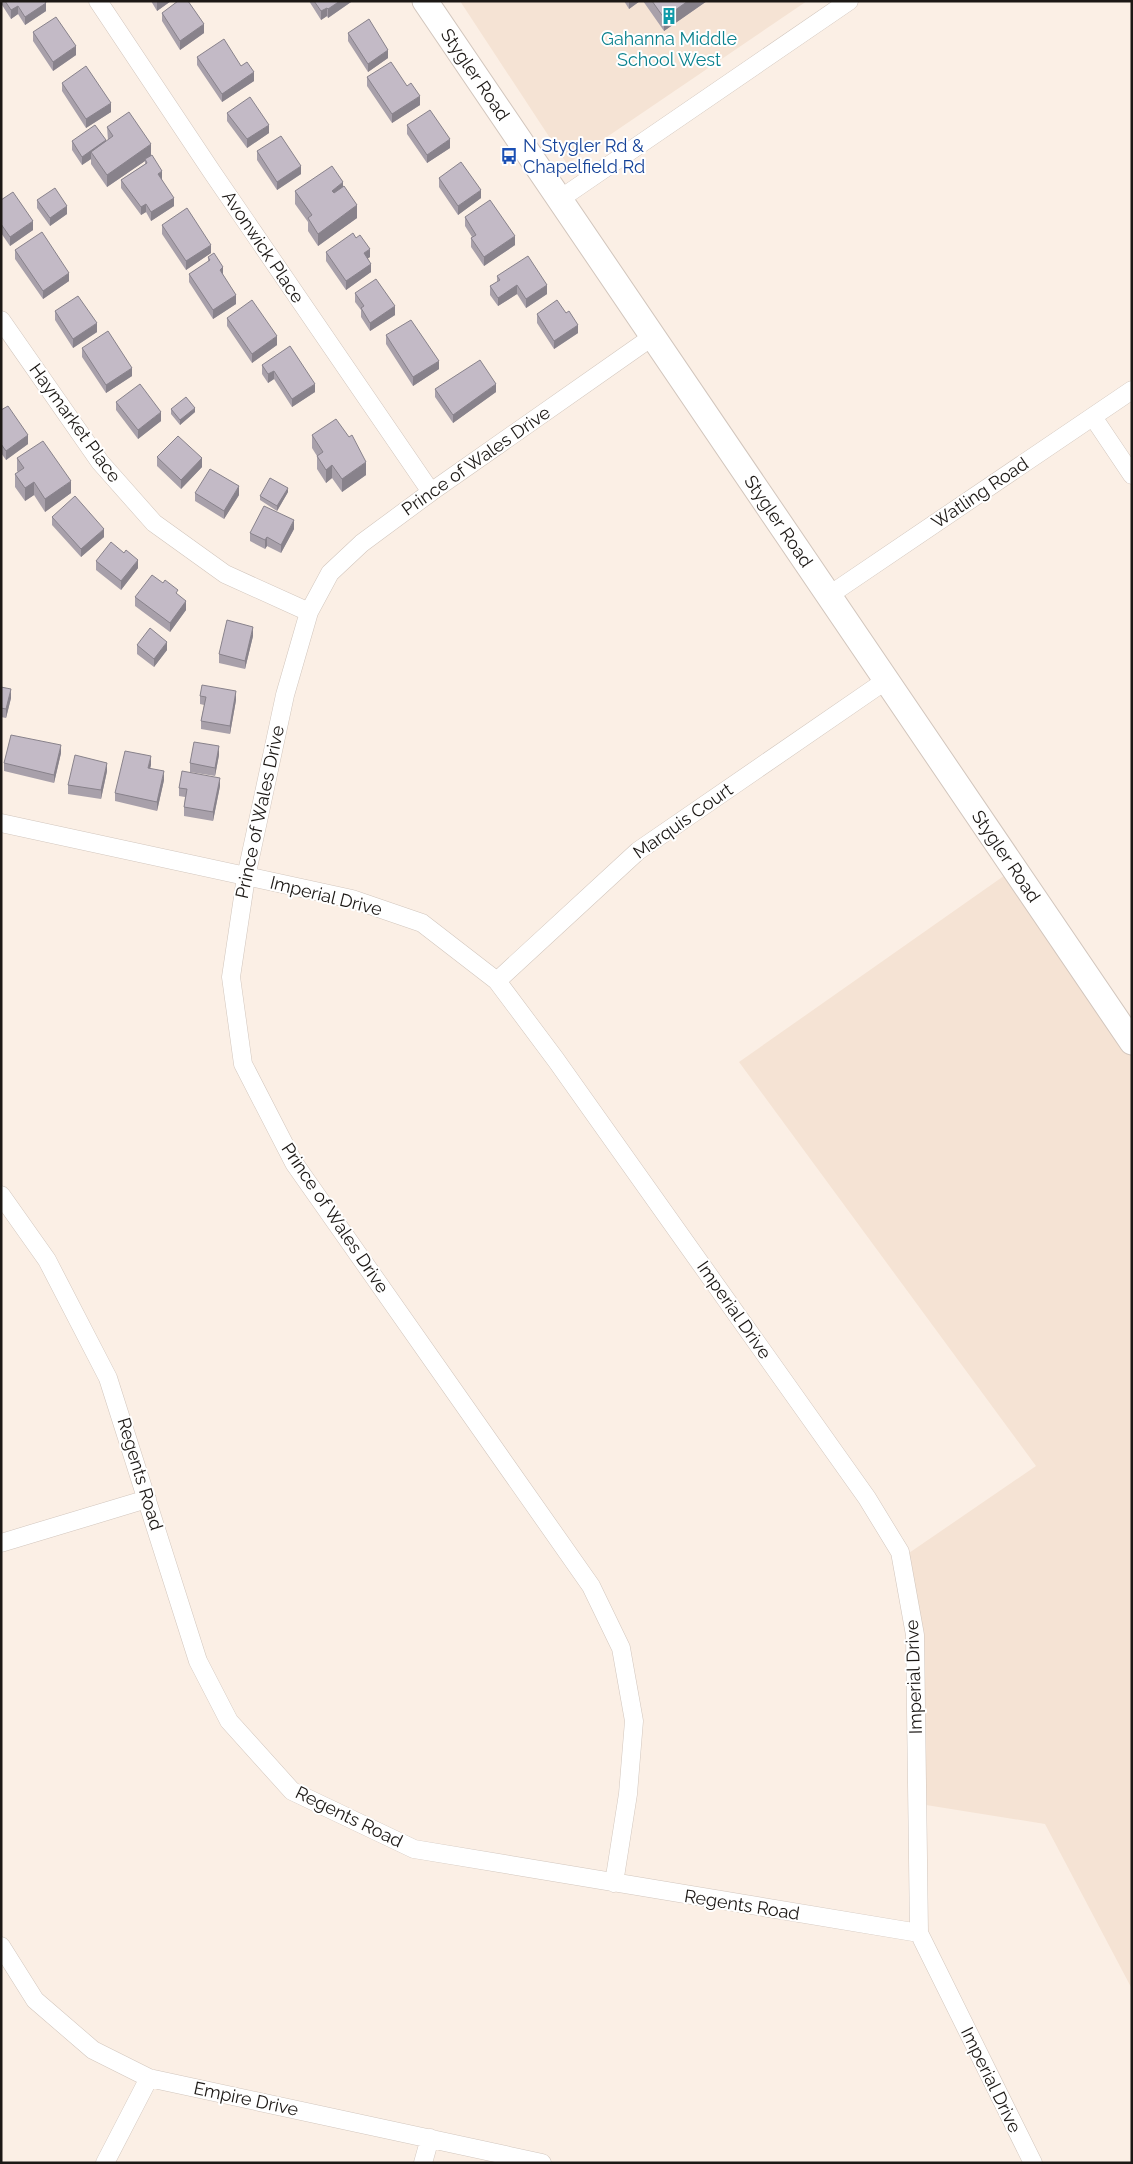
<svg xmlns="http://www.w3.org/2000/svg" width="1133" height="2164" viewBox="0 0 1133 2164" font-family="Raleway,sans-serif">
	<rect width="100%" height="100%" fill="#fbefe5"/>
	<!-- built -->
	<path fill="#f5e3d4" d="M460,1H807L567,164Z
		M1021,864L1132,1024V1989L1045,1824L926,1805L906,1555L1036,1466L739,1062Z"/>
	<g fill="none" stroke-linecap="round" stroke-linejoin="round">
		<!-- street casing -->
		<g stroke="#d2c6bd" stroke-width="19">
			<path id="street" d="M98,1L212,172L431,492
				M560,199L849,1
				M1,320L100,462L154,523L225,574L309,612
				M1093,417L1132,475
				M828,596L1132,390
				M1,823L352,899L422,923L497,981L556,1060L867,1498L900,1552L915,1635L919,1933L1033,2163
				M497,981L638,851L885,681
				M1,1195L47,1260L108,1378L198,1661L229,1721L292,1791L414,1849L919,1933
				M1,1543L147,1499
				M614,1883L628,1794L634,1721L621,1648L591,1586L294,1163L243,1064L231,977L246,877L285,695L309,612L330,573L362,543L431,492L652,337
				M1,1946L35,2000L93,2050L149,2078L542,2163
				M105,2163L149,2078
				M423,2163L430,2138"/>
		</g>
		<!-- secondary casing -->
		<g stroke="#d2c6bd" stroke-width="27">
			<g id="secondary">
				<path id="s1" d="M425,1L1132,1042"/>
			</g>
		</g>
		<!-- street -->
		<use href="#street" stroke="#fff" stroke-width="18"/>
		<!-- secondary -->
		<use href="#secondary" stroke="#fff" stroke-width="25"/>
	</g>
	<!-- wall -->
	<path fill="#a8a0aa" d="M2,1H45L46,11L25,25L18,14L11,19L2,5Z
		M151,1H171L157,11Z
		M309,1H351V2L328,18L327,16L321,20Z
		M624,1H640L629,9Z
		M643,1H707L664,31Z
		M162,13L204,33L180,50L162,21Z
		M33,32L76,55L53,71L33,41Z
		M348,33L388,58L368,72L348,41Z
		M197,57L241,66L254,81L222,102L197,65Z
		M367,77L420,105L392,123L367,86Z
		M62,83L111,112L86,128L62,91Z
		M227,113L269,133L247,148L227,121Z
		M407,125L450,148L427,163L407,134Z
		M107,127L151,155L174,206L151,221L146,212L141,215L121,188V180L145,164V161L107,187L91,164V159L82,165L72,150V141L106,142L108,140Z
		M257,151L301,174L277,190L257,160Z
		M439,178L481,198L458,215L439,187Z
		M343,187L357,218L318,246L308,231V222L295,204V191Z
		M1,200L33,230L10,246L1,233Z
		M37,200L67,214L50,226L37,208Z
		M465,217L515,245L484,266L471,247V238L472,237L465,226Z
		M162,225L211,253L186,270L162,234Z
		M15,250L69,281L43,299L15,259Z
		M326,252L370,257L368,258L371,272L346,290L326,261Z
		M208,257L223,275L236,304L213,319L189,282V274L208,262Z
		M497,276L547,294L526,308L517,294L498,306L490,295V286L497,282Z
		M355,293L395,315L370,331L361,317V310L355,302Z
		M55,311L97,332L73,348L55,320Z
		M537,314L578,333L554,349L537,323Z
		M227,318L277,345L252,363L227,326Z
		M386,335L439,369L413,386L386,344Z
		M82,348L132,376L106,393L82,357Z
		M262,365L315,392L292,407L274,379L268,383L262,374Z
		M435,389L496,392L453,423L435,397Z
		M116,402L161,421L138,439L116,410Z
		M171,409L195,412L180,425L171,414Z
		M1,410L28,444L6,460L1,453Z
		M312,435L366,475L342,492L332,478L326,483L317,469V456L312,448Z
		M157,457L202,467L181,489L157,466Z
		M17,458L71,493L45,512L34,495L25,501L15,487V474L18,472L17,471Z
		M288,492L277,511L260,500V496Z
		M195,493L239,495L224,519L195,501Z
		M52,517L104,537L81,557L52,525Z
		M294,529L281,553L267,546L265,549L250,541V533Z
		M124,553L138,568L121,590L96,570V561Z
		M178,595L186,610L170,632L135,606V597Z
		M253,636L245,669L219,663V654Z
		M137,645L167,650L154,667L137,654Z
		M1,687L11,698L6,718L1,717Z
		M200,696L236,700L230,734L201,729V721L204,705L200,704Z
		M61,753L54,783L4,771V763Z
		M219,755L215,776L190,772V763Z
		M151,765L150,768L164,780L157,811L115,801V793Z
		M107,771L101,799L68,794V785Z
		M220,786L213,821L184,816V807L185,797L179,796V788Z"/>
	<!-- shaded-wall -->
	<path fill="#88828b" d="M158,1H171L157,11V2Z
		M340,1L351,2L328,18V9Z
		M629,1H640L629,9Z
		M688,1H707L664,31V18Z
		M46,3V11L25,25V17Z
		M18,6V14L11,19V10Z
		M327,8V16L321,20V11Z
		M204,24V33L180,50V41Z
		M76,46V55L53,71V62Z
		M388,50V58L368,72V64Z
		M254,72V81L222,102V94Z
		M420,96V105L392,123V114Z
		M111,103V112L86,128V119Z
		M269,125V133L247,148V139Z
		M450,139V148L427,163V155Z
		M106,140V149L91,152V159L82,165V157Z
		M151,144V157L145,159V161L107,187V175Z
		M301,166V174L277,190V182Z
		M162,171V180L158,174Z
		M343,182V195L332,204V191Z
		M481,190V198L458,215V206Z
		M174,198V206L151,221V212Z
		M146,204V212L141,215V207Z
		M357,205V218L318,246V234Z
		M67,206V214L50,226V218Z
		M33,221V230L10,246V237Z
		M515,236V245L484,266V257Z
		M211,245V253L186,270V261Z
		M370,249V257L364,261V253Z
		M371,264V272L346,290V281Z
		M223,267V276L220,270Z
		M69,273V281L43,299V291Z
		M517,285V294L498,306V298Z
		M547,285V294L526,308V299Z
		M236,295V304L213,319V310Z
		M395,306V315L370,331V323Z
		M97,323V332L73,348V339Z
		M578,325V333L554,349V341Z
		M277,336V345L252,363V354Z
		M439,361V369L413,386V377Z
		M132,368V376L106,393V385Z
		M274,371V379L268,383V374Z
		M315,384V392L292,407V399Z
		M496,384V392L453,423V415Z
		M195,408V412L180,425V420Z
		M161,412V421L138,439V430Z
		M28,435V444L6,460V451Z
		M202,458V467L181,489V480Z
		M366,462V475L342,492V479Z
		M332,465V478L326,483V470Z
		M71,481V493L45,512V499Z
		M34,482V495L25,501V488Z
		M239,486V495L224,519V511Z
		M288,488V492L277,511V506Z
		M294,520V529L281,553V545Z
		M104,529V537L81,557V549Z
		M267,537V546L265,549V540Z
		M138,560V568L121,590V581Z
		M186,601V610L170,632V623Z
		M253,627V636L245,669V661Z
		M167,642V650L154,667V659Z
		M11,689V698L6,718V709Z
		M236,691V700L230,734V726Z
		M61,745V753L54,783V775Z
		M219,746V755L215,776V768Z
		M151,756V765L148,777V768Z
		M107,763V771L101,799V790Z
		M164,771V780L157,811V802Z
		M220,778V786L213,821V812Z"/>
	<!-- building -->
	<path fill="#c3bac6" stroke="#88828b" d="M5,1H45L46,3L25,17L18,6L11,10Z
		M178,1H188L204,24L180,41L162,13Z
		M314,1H340L328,9L327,8L321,11Z
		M652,1H688L664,18Z
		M56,17L76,46L53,62L33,32Z
		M369,19L388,50L368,64L348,33Z
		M224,39L241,66L247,62L254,72L222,94L197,57Z
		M391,62L407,86L411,83L420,96L392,114L367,77Z
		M86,66L111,103L86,119L62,83Z
		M250,97L269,125L247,139L227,113Z
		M430,110L450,139L427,155L407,125Z
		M129,112L151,144L107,175L91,152L113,136L107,127Z
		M95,125L106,140L82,157L72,141Z
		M281,136L301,166L277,182L257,151Z
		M152,155L162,171L158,174L174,198L151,212L146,204L141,207L121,180L147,163L145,159Z
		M461,162L481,190L458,206L439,178Z
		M332,166L343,182L332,191L334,193L344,186L357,205L318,234L308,218L312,215L295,191Z
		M55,188L67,206L50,218L37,200Z
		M13,192L33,221L10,237L1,224V200Z
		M490,200L515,236L484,257L471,238L476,235L465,217Z
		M187,208L211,245L186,261L162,225Z
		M42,232L69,273L43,291L15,250Z
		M353,233L356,238L360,235L370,249L364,253L371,264L346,281L326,252Z
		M214,253L223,267L220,270L236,295L213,310L189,274L210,260L208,257Z
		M528,256L547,285L526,299L517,285L498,298L490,286L500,280L497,276Z
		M376,279L395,306L370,323L361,308L364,306L355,293Z
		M78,296L97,323L73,339L55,311Z
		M252,300L277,336L252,354L227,318Z
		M557,300L566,313L569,311L578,325L554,341L537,314Z
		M411,320L439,361L413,377L386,335Z
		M108,331L132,368L106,385L82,348Z
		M290,346L315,384L292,399L274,371L268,374L262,365Z
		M480,360L496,384L453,415L435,389Z
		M140,384L161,412L138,430L116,402Z
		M186,397L195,408L180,420L171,409Z
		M8,406L28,435L6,451L1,444V410Z
		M336,419L349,437L352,435L366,462L342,479L332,465L326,470L317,456L323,452L312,435Z
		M178,436L202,458L181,480L157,457Z
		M43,441L71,481L45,499L34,482L25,488L15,474L24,468L17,458Z
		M210,469L239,486L224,511L195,493Z
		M270,478L288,488L277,506L260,496Z
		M75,496L104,529L81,549L52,517Z
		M264,506L294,520L281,545L267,537L265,540L250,533Z
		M111,542L124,553L126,550L138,560L121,581L96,561Z
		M152,575L163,583L165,580L178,590L176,593L186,601L170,623L135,597Z
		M227,620L253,627L245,661L219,654Z
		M150,628L167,642L154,659L137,645Z
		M202,685L236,691L230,726L201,721L206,697L200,696Z
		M1,687L11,689L6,709L1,708Z
		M11,735L61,745L54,775L4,763Z
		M194,742L219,746L215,768L190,763Z
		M125,751L151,756L148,768L164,771L157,802L115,793Z
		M75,755L107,763L101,790L68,785Z
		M182,771L220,778L213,812L184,807L187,789L179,788Z"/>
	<!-- icons -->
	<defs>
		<g id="building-bare" transform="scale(1.35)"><path d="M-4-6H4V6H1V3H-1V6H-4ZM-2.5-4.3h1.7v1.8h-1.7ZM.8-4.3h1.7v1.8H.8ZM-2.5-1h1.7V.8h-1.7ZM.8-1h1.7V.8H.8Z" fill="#0f9aa8" stroke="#fff" stroke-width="2.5" paint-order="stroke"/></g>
		<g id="bus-bare" transform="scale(1.35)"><path d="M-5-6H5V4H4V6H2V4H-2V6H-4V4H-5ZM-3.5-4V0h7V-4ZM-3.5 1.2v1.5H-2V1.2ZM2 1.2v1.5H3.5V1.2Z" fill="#1a4fb4" stroke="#fff" stroke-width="2.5" paint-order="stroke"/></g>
	</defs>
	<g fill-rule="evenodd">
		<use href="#building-bare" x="669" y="16"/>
		<use href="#bus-bare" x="509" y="156"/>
	</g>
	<g text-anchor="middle" stroke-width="4" stroke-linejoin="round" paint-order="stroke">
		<!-- culture labels -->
		<g font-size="18" fill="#0d838f" stroke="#fff">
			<text x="669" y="45">Gahanna Middle<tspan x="669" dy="21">School West</tspan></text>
		</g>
		<!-- street labels -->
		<g font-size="18" fill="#1c1815" stroke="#fff">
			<text dy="6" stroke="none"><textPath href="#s1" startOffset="89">Stygler Road</textPath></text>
			<text transform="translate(263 247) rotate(56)" y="6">Avonwick Place</text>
			<text transform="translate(75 423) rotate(54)" y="6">Haymarket Place</text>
			<text transform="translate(476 461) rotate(-35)" y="6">Prince of Wales Drive</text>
			<text transform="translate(980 493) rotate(-34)" y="6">Watling Road</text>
			<text dy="6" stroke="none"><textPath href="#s1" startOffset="629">Stygler Road</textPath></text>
			<text transform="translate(260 812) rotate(-78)" y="6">Prince of Wales Drive</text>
			<text transform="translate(683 821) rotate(-35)" y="6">Marquis Court</text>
			<text dy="6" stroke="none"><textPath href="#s1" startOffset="1034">Stygler Road</textPath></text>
			<text transform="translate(326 896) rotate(14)" y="6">Imperial Drive</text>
			<text transform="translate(335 1218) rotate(56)" y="6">Prince of Wales Drive</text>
			<text transform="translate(734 1310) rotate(55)" y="6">Imperial Drive</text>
			<text transform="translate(140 1474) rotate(73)" y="6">Regents Road</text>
			<text transform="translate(914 1677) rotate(-92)" y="6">Imperial Drive</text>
			<text transform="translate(349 1817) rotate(26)" y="6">Regents Road</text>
			<text transform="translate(742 1905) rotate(9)" y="6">Regents Road</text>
			<text transform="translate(991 2080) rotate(64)" y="6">Imperial Drive</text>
			<text transform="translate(246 2099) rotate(12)" y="6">Empire Drive</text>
		</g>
		<!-- transit labels -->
		<g font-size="18" fill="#164399" stroke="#fff" text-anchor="start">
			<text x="523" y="152">N Stygler Rd &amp;<tspan x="523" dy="21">Chapelfield Rd</tspan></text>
		</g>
	</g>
	<!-- border -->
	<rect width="1133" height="2164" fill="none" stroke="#1c1815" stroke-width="5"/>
</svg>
